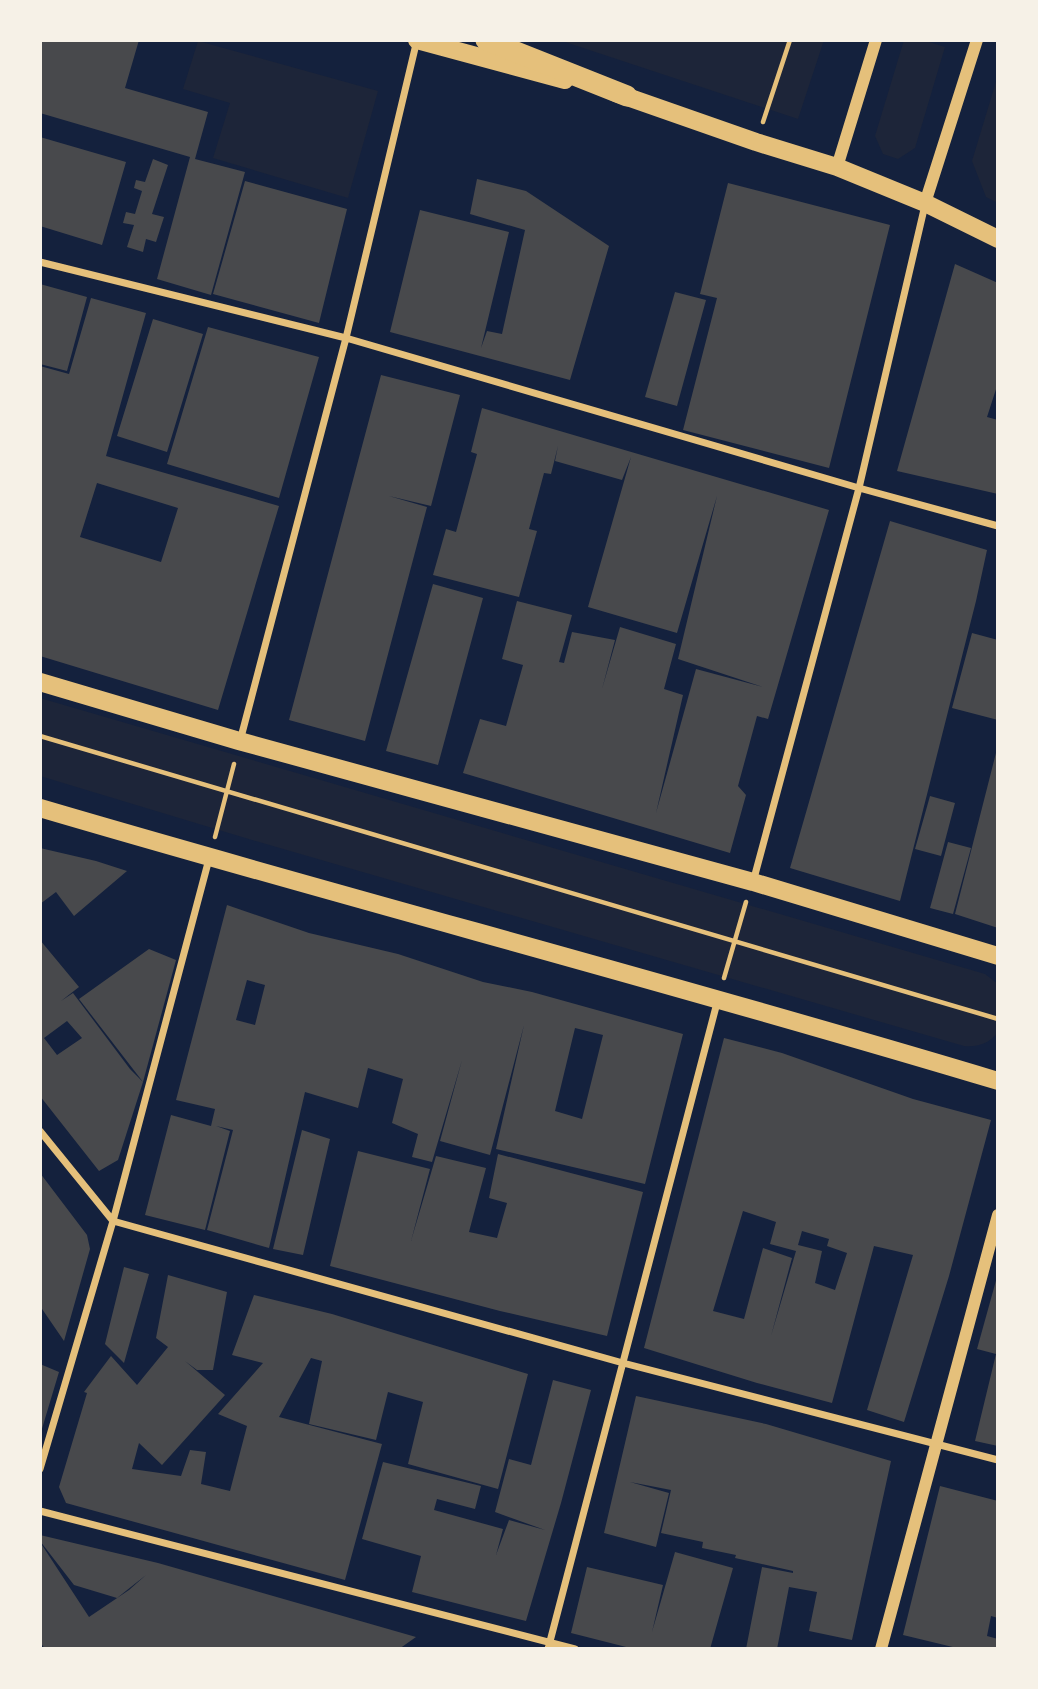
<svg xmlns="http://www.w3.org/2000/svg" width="1038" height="1689" viewBox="0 0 1038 1689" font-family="'Zilla Slab',serif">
	<rect width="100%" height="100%" fill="#14213d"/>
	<!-- green -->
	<path fill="#1d2539" d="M559,40H824L798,119Z
		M904,40H923L945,47L915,148L898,159L883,154L875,136Z
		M198,41L378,91L348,198L213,158L230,103L183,89Z
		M998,75V203L986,197L972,161Z
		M40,698L985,974L998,984V1033C987,1044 979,1047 964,1046L252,840L40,776Z"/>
	<!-- building -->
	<path fill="#48494c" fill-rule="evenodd" d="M40,40H139L125,88L208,112L195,159L245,172L211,295L157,279L190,157L40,113Z
		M40,137L126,162L102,245L40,226Z
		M153,159L168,165L152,214L164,217L156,242L146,239L143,252L127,247L134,225L123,223L126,212L135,214L142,191L134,188L136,180L145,182Z
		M477,179L526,191L609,246L570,380L390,332L420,210L509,232L481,348L487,331L502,334L525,230L470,214Z
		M245,181L347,209L319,323L213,294Z
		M728,183L890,225L829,468L683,430L717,298L700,294Z
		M955,264L998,283V383L987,417L998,420V494L897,471Z
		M40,284L87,297L67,371L40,364Z
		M675,292L706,300L677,406L645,397Z
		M91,298L146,313L106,456L279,506L218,710L40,656V366L69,374ZM97,483L178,508L161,562L80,537Z
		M153,319L203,334L167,452L117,436Z
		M208,327L319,357L279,498L167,464Z
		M381,375L460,395L431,506L389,496L427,507L365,741L289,720Z
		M482,408L829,510L768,719L757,716L738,786L746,795L730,853L463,773L480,719L506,726L523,665L502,659L517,601L572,615L559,662L564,663L572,632L615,640L602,689L620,627L676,644L664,689L683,695L656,813L696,669L763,687L678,659L717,496L677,633L588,607L631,457L622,480L555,461L558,446L551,474L544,473L529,529L537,531L519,597L433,575L446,529L456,532L477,454L471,452Z
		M890,521L987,550L976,601L900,901L790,868Z
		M433,584L483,598L438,765L386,751Z
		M972,633L998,640V720L952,708Z
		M997,749H998V928L955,914Z
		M930,796L955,803L941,856L915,849Z
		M948,842L971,848L953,914L930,908Z
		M40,848L96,861L127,871L74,916L56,892L40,904Z
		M227,905L309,933L398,954L483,982L532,992L683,1034L645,1184L496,1149L524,1025L490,1155L440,1141L462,1060L432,1162L412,1157L418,1134L392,1123L403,1079L368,1068L358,1108L305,1092L269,1248L207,1230L233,1130L216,1126L230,1131L205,1230L145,1215L171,1115L211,1126L215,1109L176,1100ZM247,980L265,985L255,1025L236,1020ZM575,1028L603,1035L582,1119L555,1111Z
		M40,940L79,987L61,1001L73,993L130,1069L143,1082L79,999L149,949L176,960L143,1082L118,1160L99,1171L40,1096ZM67,1021L82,1038L57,1055L44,1038Z
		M724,1038L782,1053L913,1099L991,1120L949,1276L904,1422L867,1410L913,1255L874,1246L832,1403L757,1383L644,1348ZM743,1211L776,1222L770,1244L796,1251L771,1336L792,1258L763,1248L744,1319L713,1311ZM802,1231L829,1239L827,1246L847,1253L835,1290L815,1283L822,1251L798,1245Z
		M302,1130L330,1139L303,1255L273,1249Z
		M358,1151L430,1169L411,1241L436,1156L486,1168L469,1232L497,1238L507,1203L489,1198L498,1154L643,1192L607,1336L500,1311L330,1266Z
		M40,1173L87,1235L90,1249L64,1341L40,1306Z
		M124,1267L149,1274L124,1363L105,1344Z
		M168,1275L227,1292L213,1370H197L185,1361L225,1395L162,1465L139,1443L132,1469L181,1476L190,1450L206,1452L201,1484L230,1491L247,1426L218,1414L263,1363L232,1355L254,1295L332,1314L528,1374L498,1489L408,1464L423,1402L388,1392L376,1440L309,1424L322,1361L311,1358L279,1417L382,1444L345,1580L66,1503L59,1487L87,1393L84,1392L111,1356L137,1385L168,1347L156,1338Z
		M997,1277H998V1446L975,1441L996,1354L977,1349Z
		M40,1364L59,1372L41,1432L40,1431Z
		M553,1380L591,1390L561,1503L526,1621L412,1592L421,1556L362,1539L383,1462L481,1486L475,1509L437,1499L434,1510L503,1529L496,1555L509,1520L545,1530L495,1512L509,1459L531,1465Z
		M636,1396L766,1424L891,1461L852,1640L809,1631L817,1592L789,1587L777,1649H746L762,1567L793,1573V1571L735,1558L736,1555L702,1548L703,1542L661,1533L671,1490L630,1482L669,1493L656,1547L604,1533Z
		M940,1486L998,1501V1618L991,1616L987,1636L998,1639V1649H961L903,1635Z
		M40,1535L158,1563L416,1637L399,1649H45L40,1642V1542L89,1617L129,1590L146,1575L117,1598L74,1585L40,1541Z
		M675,1552L733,1568L710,1649H634L571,1633L587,1567L663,1585L652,1632Z"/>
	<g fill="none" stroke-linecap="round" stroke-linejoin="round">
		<!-- path -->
		<path stroke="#e5c07b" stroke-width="4.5" d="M763,122L790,40
			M40,736L998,1019
			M215,837L234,764
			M724,978L746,902"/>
		<!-- minor -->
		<path stroke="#e5c07b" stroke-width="7" d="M40,262L346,338L859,488L998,526
			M240,741L346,338L417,40
			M753,882L859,488L925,205
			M40,1131L113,1221L623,1363L998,1460
			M40,1469L113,1221L209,859
			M40,1511L575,1649
			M548,1649L718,999"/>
		<!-- tertiary -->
		<path stroke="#e5c07b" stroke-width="12" d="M837,167L876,40
			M925,203L977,40
			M881,1649L998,1215"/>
		<!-- primary -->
		<path stroke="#e5c07b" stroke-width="18" d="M417,40L565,80
			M616,93L756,142L837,167L925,203L998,239
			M40,682L239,741L753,882L998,956
			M40,808C359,902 680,985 998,1081"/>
		<!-- motorway -->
		<path stroke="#e5c07b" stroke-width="21" d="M486,40L627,96"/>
	</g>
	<!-- border -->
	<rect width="1038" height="1689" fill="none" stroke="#f6f1e7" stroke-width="84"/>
</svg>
